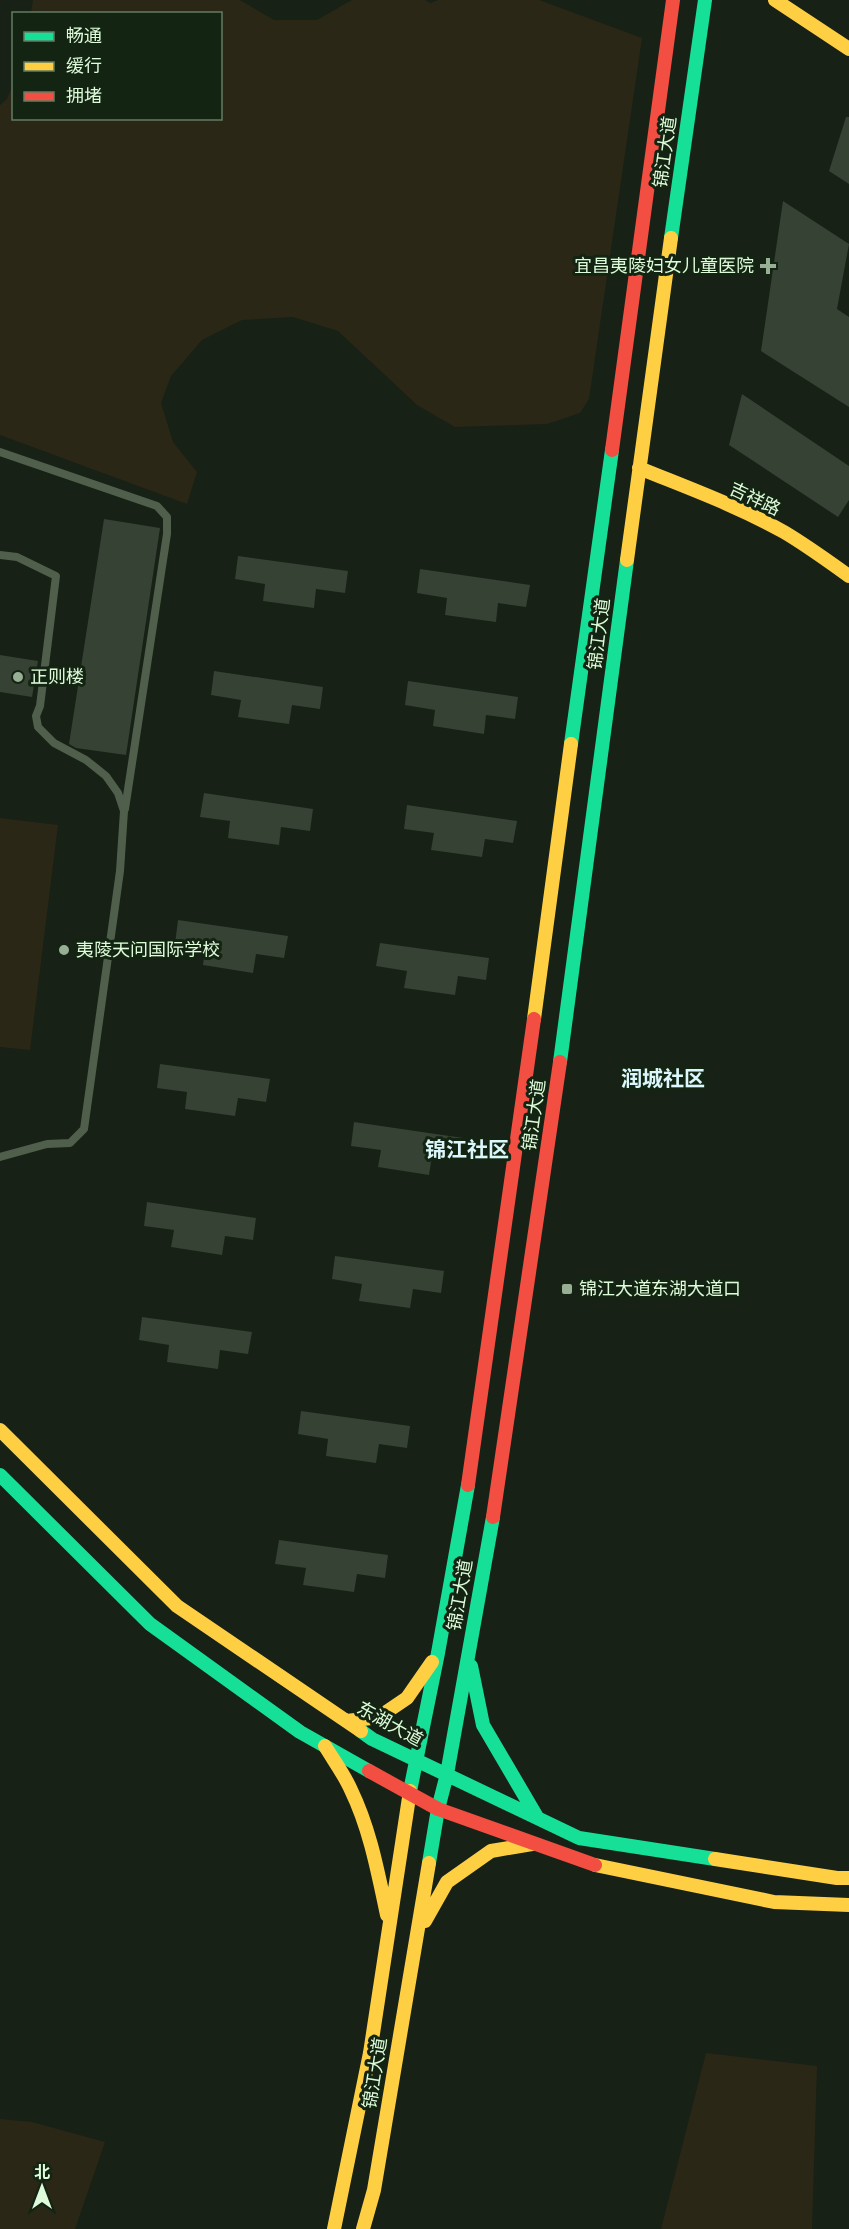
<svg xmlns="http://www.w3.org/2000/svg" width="849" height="2229" viewBox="0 0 849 2229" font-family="Figtree,'Noto Sans SC',sans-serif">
	<rect width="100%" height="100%" fill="#172116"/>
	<!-- green -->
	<path fill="#2b2716" d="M33,0H240L274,20H317L352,0H425L431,3L438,0H539L642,38L589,399L580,413L547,424L455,427L417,405L338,331L293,317L242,320L202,340L171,376L161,403L173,442L197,472L187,504L0,435V105L7,99L13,84L14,118H220V14L31,13Z
		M0,818L58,825L30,1050L0,1047Z
		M706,2053L817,2066L812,2229H661Z
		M0,2119L32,2122L105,2142L75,2229H0Z"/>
	<!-- building -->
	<path fill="#364234" d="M846,117H849V184L829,171Z
		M783,201L849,244L837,309L849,317V407L761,351Z
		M742,394L849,466V500L838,517L729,445Z
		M104,519L160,528L126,755L76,748L69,744Z
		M238,556L348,571L345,593L316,589L314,608L263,601L265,584L235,579Z
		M420,569L530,585L526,607L498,603L496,622L445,615L447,598L417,593Z
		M0,655L38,661L32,697L0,692Z
		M214,671L323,687L320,709L292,705L289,724L238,717L241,700L211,695Z
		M408,681L518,697L515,719L486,715L484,734L433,726L435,710L405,705Z
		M204,793L313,809L310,831L281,827L279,845L228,838L230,821L200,817Z
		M407,805L517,821L513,843L485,839L482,857L431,850L434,833L404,829Z
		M178,920L288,936L284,958L256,954L253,973L203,965L205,948L175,944Z
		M380,943L489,958L486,980L458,976L455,995L404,988L407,971L376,966Z
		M160,1064L270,1079L266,1102L238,1098L235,1116L185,1109L187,1092L157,1088Z
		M354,1122L463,1138L460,1160L432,1156L429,1175L378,1167L381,1150L351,1146Z
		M147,1202L256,1218L253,1240L225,1236L222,1255L171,1247L174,1230L144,1226Z
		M335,1256L444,1271L441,1293L413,1289L410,1308L359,1301L362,1284L332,1279Z
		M142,1317L252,1332L248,1354L220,1350L218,1369L167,1362L169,1345L139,1340Z
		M301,1411L410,1426L407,1448L379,1444L376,1463L326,1456L328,1439L298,1434Z
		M279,1540L388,1555L385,1578L357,1574L354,1592L303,1585L306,1568L275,1564Z"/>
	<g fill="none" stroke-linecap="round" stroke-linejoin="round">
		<!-- lane -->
		<path stroke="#505f4c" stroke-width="8" d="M0,452L157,506L167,517V534L125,809
			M0,555L17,557L56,576L40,706L36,716L38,727L54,743L86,760L106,776L118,793L124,811L120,871L84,1129L70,1143L47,1144L0,1157"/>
		<!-- fast -->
		<path stroke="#16e098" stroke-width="14" d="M671,238L705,0
			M571,744L612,450
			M560,1062L627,560
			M0,1475L150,1624L300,1732L369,1771
			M471,1666L483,1725L537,1817
			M361,1731L372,1739L579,1838L715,1859
			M410,1791L438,1653L468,1485
			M429,1863L438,1809L447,1774L493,1517"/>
		<!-- slow -->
		<path stroke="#ffcf43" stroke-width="14" d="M775,0L849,49
			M639,468C688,488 738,506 784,532C806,545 828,561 849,576
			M627,560L671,238
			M534,1019L571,744
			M0,1430L177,1606L361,1731
			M347,1721L379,1717L407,1698L432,1662
			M325,1746C334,1761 344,1774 351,1790C370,1829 378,1873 387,1915
			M715,1859L837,1878H849
			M595,1865L774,1902L849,1905
			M425,1921L447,1882L491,1851L532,1844
			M334,2229L370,2053L410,1791
			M363,2229L374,2190L429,1863"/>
		<!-- jam -->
		<path stroke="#f24e42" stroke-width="14" d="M612,450L673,0
			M468,1485L534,1019
			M493,1517L560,1062
			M369,1771L438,1809L595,1865"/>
	</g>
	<!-- markers -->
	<g fill="#98af95" stroke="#132512" stroke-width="2">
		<path d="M765 257h6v6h6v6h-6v6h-6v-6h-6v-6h6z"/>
		<circle cx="18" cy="677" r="6"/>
		<circle cx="64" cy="950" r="6"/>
		<rect x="561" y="1283" width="12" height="12" rx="3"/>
	</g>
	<g text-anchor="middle" stroke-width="6" stroke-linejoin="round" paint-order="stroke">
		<!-- street labels -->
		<g font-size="18" fill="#defbda" stroke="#132512">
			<text transform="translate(665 152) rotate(-82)" y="6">锦江大道</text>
			<text transform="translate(755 499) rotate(25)" y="6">吉祥路</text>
			<text transform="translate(599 634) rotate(-83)" y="6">锦江大道</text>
			<text transform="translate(534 1115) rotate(-82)" y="6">锦江大道</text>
			<text transform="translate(460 1595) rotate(-80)" y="6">锦江大道</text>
			<text transform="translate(390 1724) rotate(29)" y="6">东湖大道</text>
			<text transform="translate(375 2073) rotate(-81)" y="6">锦江大道</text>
		</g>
		<!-- poi labels -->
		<g font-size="18" fill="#defbda" stroke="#132512" text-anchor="start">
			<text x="754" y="272" text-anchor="end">宜昌夷陵妇女儿童医院</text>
			<text x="30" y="683">正则楼</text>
			<text x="76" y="956">夷陵天问国际学校</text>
			<text x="579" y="1295">锦江大道东湖大道口</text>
		</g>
		<!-- quarter labels -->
		<g font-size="21" font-weight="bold" fill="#dcf7fb" stroke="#132512">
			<text x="663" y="1086">润城社区</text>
			<text x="467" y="1157">锦江社区</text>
		</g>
	</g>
	<!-- legend -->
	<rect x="12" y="12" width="210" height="108" fill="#132512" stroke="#647b62" stroke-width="1.5"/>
	<rect x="24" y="32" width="30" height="9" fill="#16e098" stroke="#647b62" stroke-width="1.5"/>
	<text x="66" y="42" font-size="18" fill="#defbda">畅通</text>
	<rect x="24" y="62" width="30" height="9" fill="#ffcf43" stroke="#647b62" stroke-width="1.5"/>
	<text x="66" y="72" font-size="18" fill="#defbda">缓行</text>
	<rect x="24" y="92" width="30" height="9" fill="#f24e42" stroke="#647b62" stroke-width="1.5"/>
	<text x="66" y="102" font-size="18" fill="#defbda">拥堵</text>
	<!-- north arrow -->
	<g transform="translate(42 2187)" stroke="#132512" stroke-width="4.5" paint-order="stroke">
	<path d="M0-4.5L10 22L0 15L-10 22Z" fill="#defbda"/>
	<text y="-9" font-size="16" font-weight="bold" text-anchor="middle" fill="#defbda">北</text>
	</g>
</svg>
